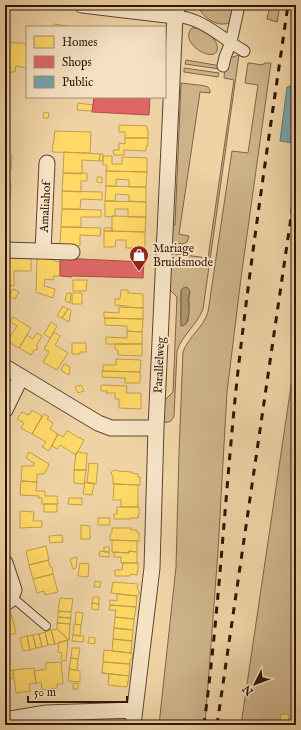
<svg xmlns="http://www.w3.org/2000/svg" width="301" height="730" viewBox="0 0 301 730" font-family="'IM FELL English',serif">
	<rect width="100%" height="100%" fill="#efd3a5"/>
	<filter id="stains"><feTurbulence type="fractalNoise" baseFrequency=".005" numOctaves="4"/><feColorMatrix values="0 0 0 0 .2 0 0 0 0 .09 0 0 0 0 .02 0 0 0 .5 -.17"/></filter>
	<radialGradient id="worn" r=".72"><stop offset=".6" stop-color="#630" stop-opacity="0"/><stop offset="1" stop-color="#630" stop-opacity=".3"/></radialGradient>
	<!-- green -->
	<path fill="#ceb38a" stroke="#7e6448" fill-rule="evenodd" d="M198,5H229L233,12L231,22C219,29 201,17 198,5Z
		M270,5H280L277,22L267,19Z
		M192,28C194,28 197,28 199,28C206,30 220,41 217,51C212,63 178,42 192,28Z
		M239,55L203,309C197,325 182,335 177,351L174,416C172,422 168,423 162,422L163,402L173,392L177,297L167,287L169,253L208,258L234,80L224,78L225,66L230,58ZM181,292H190L189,297V306L188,321L181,326Z
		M186,60L221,66L220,69L185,64Z
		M248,63H249L263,65L264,63H271L241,278L227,392L218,551L205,725H159L176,567L179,453L183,352C188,337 204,327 208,312L232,151L248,153L258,85L245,83Z
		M184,68L219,73L218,77L184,72Z
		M181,83C187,84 204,85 208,87C210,89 210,90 210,93L200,92L179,234L189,236L187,242L183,244L169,242L170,224L175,225Z
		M296,352V575L294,589L296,590V725H241Z"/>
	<!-- water -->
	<path fill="#ae926f" stroke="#7b6045" d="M186,287L188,288L190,291L188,300L189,306V314L186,324L182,326L181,324V290L183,288Z"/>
	<!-- homes -->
	<path fill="#ffd966" stroke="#c19e4a" d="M54,24L68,26V27H54Z
		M12,42L15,43H24L27,45V68L16,66L15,72H7L8,58H7L9,43Z
		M78,103L93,105L92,111L77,110Z
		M44,112L49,113L48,118H43Z
		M119,125L147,126V130H148V138H125V132H119Z
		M55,131L91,132L90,153L52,152Z
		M125,138H148V146H146V151L124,150V155H114L113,150H119V143L125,144Z
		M5,148H9V156L5,155Z
		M64,152L100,154L99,161L82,160V174L63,173Z
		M100,154H103V161H99Z
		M5,155L12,156L11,170H7V177H5Z
		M103,156H112V164H122V157L147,158V172L106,171L107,165H103Z
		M106,171L147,172L146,187H129V180L116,179V186H106Z
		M63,173H87V181H81V192L62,191Z
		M97,177H102V183L97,182Z
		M5,183H11L10,200L5,199Z
		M106,186L146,187V202L129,201V195L116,194L115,201H105Z
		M62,191L102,192V200L81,199L80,209H62Z
		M105,201L146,202V217H128V209H115V216L105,217Z
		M62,209L101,210V217H81V227H61Z
		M112,216L146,217L145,232L112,231Z
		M5,218H9V236L5,235Z
		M61,227L101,228L100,236L80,235V246L60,245Z
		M104,228H112V231H104Z
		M104,231L145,232V248H126V240H116L115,247H104Z
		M5,257L31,259V271H14V286L5,283Z
		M39,258L54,260V261L60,262V276H54L53,280L45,279L44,286L55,289L53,298L36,292L37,259H39Z
		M73,280H87L86,291H73Z
		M13,289L19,292L15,299L9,296Z
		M121,290H128V293L143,294V308L127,307V306L115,305V299H120Z
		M67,293H71L70,303L65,301Z
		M72,293H82V304H72Z
		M63,306L68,309L62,318L57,316Z
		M119,307L143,308V319L104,318V312L119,313Z
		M68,309L71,310L69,322L62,318Z
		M13,317L31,328L19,348L7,341L17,326L10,322Z
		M105,318L143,319L142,332L127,331V326L105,325Z
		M51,322L57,326L50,338L44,334Z
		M127,331L142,332V344H106V337L127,338Z
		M54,332L60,336L55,345L68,353L57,370L43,362L49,352L44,349Z
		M37,333L42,336L36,346L38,347L37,350L35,349L31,355L19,348L27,335L33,339Z
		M72,343H86V352H80V354H72Z
		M115,344H142V356L118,355V350H116L115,348Z
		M116,359L141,360L140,372L103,371V365H116Z
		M64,364L70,367L69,375L61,370Z
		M102,371L140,372V383H125V378L102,377Z
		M81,385L84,391L78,393L75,387Z
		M101,385L127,386L126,393H141V409L119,408V399H115V393H106L107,391H101Z
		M32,410L42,416L32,434L21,428L24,423L17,419L22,412L29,415Z
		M44,414L49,417L47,419L53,423L50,429L58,434L49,451L42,447L46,442L32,434Z
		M67,431H68L79,438V437L84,440L76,455L60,445L57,449L52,446L58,434L63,437Z
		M78,451L82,453H87L86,470H74L76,453Z
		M29,452L49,464L48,465H49L44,474H37V482L21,481L22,466H34V463L26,458Z
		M89,463L98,464L96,484L87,483Z
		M74,470H86L84,484L74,483Z
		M114,470H116L118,471L132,472V473L138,474V477H140V485L113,484V476L111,474L112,471Z
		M21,481L37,482L36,491H45V496H57L58,504H42V498H38L39,496L20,495Z
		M85,482L94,483L92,495L83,494Z
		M114,484L138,485V507H121V500H113Z
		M69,498H82V505L68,504Z
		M44,504H57V512H44Z
		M117,507H139V515H138V518H131V519H114V514H117Z
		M20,511L34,512L33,521H42V527L20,528Z
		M98,518H110V525H98Z
		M81,525L90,526V539H81Z
		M112,528H131V530H137V533H139V541L110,540V536L112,532Z
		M62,535L63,542L50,543L49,536Z
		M112,540L137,541V552L129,551V553L112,552Z
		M46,546L49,560L29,565L26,551Z
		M104,547H109V552H104Z
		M100,551L109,552V557L99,556Z
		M129,551L137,552V563H121V557H114V552L129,553Z
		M77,557L76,568L73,569L70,559Z
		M48,560L50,567H52L53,574L33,579L29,565Z
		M80,563L89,564L88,577L78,576Z
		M123,563H138V572L137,571V575L131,574L130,576H115V570H122Z
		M53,574L58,592L45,595L44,591L37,593L33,579Z
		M95,581L101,582L100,587H94Z
		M113,582L138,584L137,589L139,591V594L137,596L111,593Z
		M117,594L137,596L136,607L110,605V600L117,601Z
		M93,597H99V604L92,603Z
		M60,598L73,599L71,612L58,611Z
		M92,603L99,604L98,610L92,609Z
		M110,605L136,607L134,619L115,617L116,610H109Z
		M58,611L71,612V618L58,617Z
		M76,612L83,613L81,625L75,624Z
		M9,613L10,614H11L16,633L5,636V614Z
		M58,617L71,618L70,624L57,623Z
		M115,617L134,619L133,630L114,628Z
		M57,623L70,624L69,640L57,629Z
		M74,624L81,625L80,636L73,635Z
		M114,628L133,630L132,641L113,639Z
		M57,629L69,640L55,644L51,630Z
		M51,630L55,644L48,645L45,632Z
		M45,632L48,645L42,647L39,634Z
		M39,634L42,647L36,648L33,635Z
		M33,635L36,648L30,650L27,636Z
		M73,635L84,636L83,642L72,641Z
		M27,636L30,650L23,651L20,638Z
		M89,637L95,638V644L88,643Z
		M113,639L132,641L131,653L112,651Z
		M68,640L66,661L61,660L62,653L58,652L59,642Z
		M72,648H80L78,659L71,658Z
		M104,650L131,653L133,655L132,658L130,660V664L103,662Z
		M71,658L78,659L77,670L69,669Z
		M61,662L63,684H57V688L42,690L41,682L36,683L34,671L46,669V663Z
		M103,662L130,664L129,676L102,673Z
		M34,668L36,683L29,684L30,691L16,693L13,670Z
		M69,669L80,671V682L68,681Z
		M13,670V678L8,679L7,671Z
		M102,673L129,676L127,687L108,685L109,674Z
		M78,683V689H73V684Z
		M281,714L289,715L288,725H280Z"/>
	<!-- shops -->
	<path fill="#e06666" stroke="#ab4d4a" d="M94,97H150L149,115L92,112Z
		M60,258L144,262L143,278L72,276V277L60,276Z"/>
	<!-- public -->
	<path fill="#76a5af" stroke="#617a7d" d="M289,86L296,87V115L292,143L280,141L287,87H289Z"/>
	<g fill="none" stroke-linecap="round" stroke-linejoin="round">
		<!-- service casing -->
		<g stroke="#5f442e" stroke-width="10">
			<path id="service" d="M12,597L46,626"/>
		</g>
		<!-- pedestrian casing -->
		<g stroke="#5f442e" stroke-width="13">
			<path id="pedestrian" d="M175,16C203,18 221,38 244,51
				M223,66L225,57L231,42L238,10L236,5"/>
		</g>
		<!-- minor casing -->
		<g stroke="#5f442e" stroke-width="17">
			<path id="minor" d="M82,5L175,16
				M5,250L72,252
				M43,251L47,163
				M5,367L98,423L111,428H156
				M5,410L21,377
				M5,563L14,590L10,600L5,603
				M5,720L46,713L135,710
				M133,725L152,568L156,428L175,16L178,5"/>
		</g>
		<!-- service -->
		<use href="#service" stroke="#f5e2c4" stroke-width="8"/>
		<!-- pedestrian -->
		<use href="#pedestrian" stroke="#f5e2c4" stroke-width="11"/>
		<!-- minor -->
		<use href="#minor" stroke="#f5e2c4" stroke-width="15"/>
		<!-- rail -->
		<path stroke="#2f1407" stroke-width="3" stroke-dasharray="7 7" stroke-linecap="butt" d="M204,725C219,611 225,495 237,380C251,255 270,130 288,5
			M217,725L296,183"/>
	</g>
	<!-- icons -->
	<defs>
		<g id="shop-pin" transform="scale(1)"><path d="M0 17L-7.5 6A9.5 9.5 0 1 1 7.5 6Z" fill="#8f2418" stroke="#f5e2c4"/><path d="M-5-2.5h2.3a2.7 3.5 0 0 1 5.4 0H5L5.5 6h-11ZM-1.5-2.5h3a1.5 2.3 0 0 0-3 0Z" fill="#fff"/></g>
	</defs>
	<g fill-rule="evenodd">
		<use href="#shop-pin" x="139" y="255"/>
	</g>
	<g text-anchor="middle" stroke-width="4" stroke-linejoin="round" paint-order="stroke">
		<!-- street labels -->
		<g font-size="12" fill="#2f1407" stroke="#f5e2c4">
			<text transform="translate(45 207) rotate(-87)" y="4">Amaliahof</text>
			<text transform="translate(159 365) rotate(-87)" y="4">Parallelweg</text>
		</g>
		<!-- poi labels -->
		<g font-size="12" fill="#2f1407" stroke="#f5e2c4" text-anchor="start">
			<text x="153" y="252">Mariage<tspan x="153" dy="14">Bruidsmode</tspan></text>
		</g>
	</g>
	<!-- margin -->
	<rect width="301" height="730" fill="none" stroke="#efd3a5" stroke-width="20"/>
	<rect x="6" y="6" width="289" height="718" fill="none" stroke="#2f1407" stroke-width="2"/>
	<rect x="10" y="10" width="281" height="710" fill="none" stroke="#2f1407"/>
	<!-- legend -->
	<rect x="26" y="26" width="140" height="72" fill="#f5e2c4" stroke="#a69078"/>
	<rect x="34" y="36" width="20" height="12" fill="#ffd966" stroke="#a69078"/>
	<text x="62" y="46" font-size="12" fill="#2f1407">Homes</text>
	<rect x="34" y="56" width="20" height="12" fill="#e06666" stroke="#a69078"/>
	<text x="62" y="66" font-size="12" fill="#2f1407">Shops</text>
	<rect x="34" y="76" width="20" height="12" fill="#76a5af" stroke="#a69078"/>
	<text x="62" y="86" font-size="12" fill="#2f1407">Public</text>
	<!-- north arrow -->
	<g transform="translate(255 684) rotate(228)" stroke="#f5e2c4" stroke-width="3" paint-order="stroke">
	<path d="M0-3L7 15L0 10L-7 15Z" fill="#2f1407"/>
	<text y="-6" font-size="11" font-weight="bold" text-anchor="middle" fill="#2f1407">N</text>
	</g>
	<!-- scale -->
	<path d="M28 696v6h99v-6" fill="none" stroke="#2f1407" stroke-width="2"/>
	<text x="34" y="696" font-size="12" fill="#2f1407" stroke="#f5e2c4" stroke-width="3" paint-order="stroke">50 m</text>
	<rect width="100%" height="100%" filter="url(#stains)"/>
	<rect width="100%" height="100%" fill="url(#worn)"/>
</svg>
